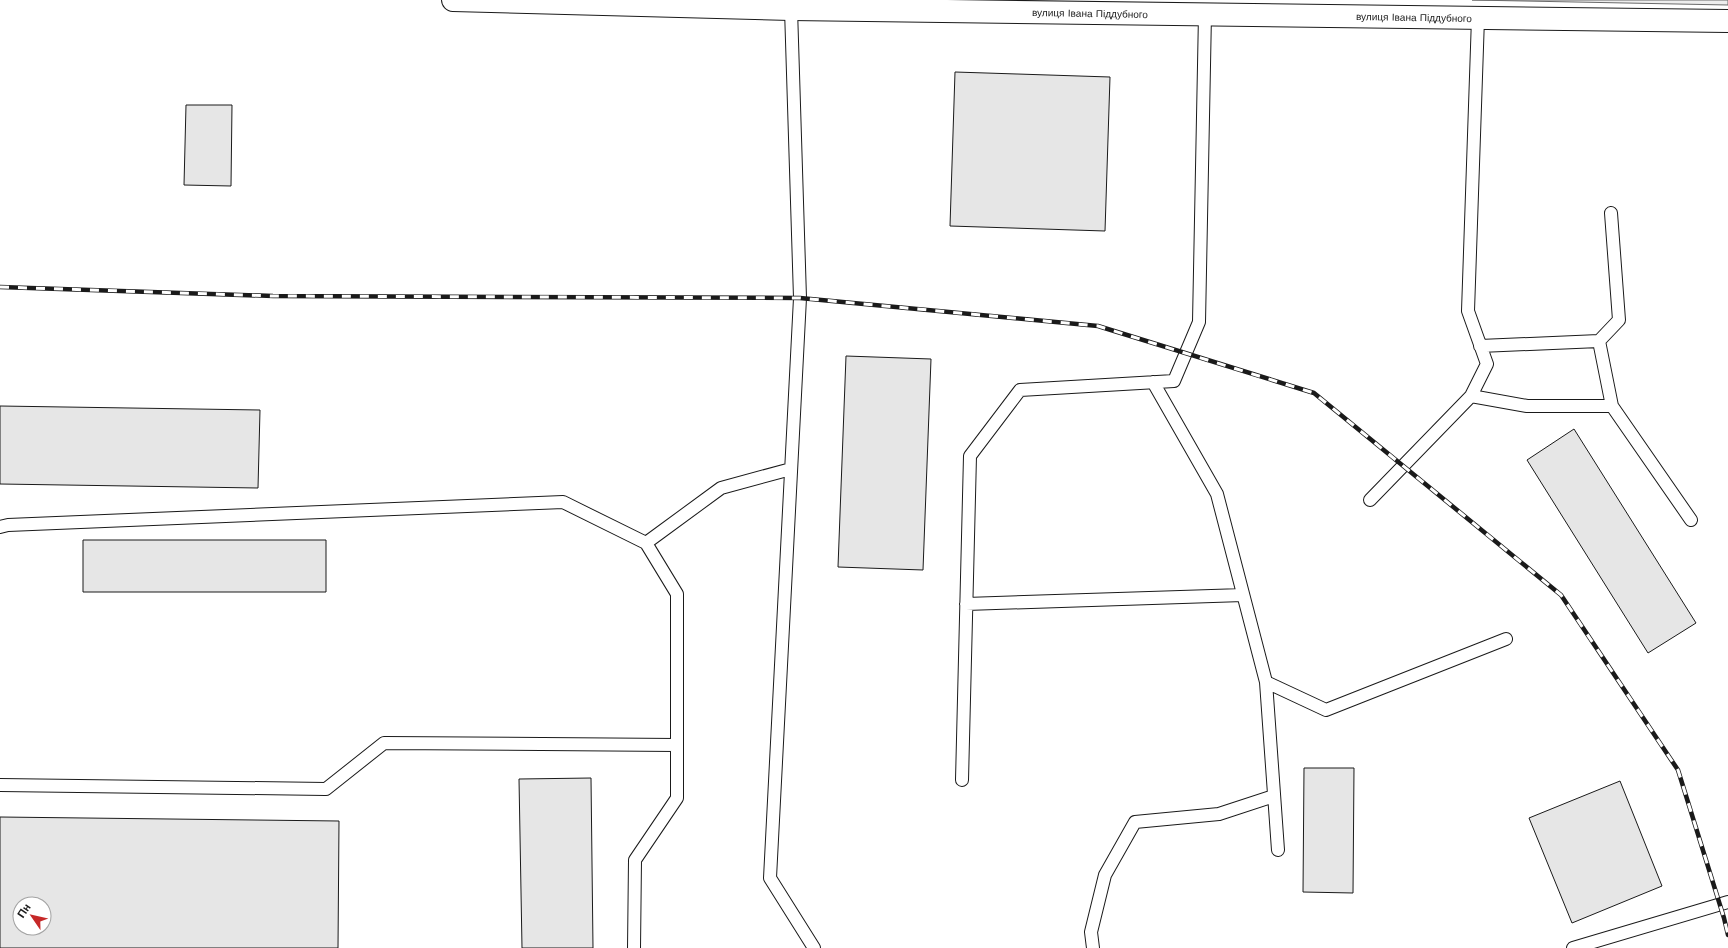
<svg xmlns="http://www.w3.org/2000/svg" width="1728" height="948" viewBox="0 0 1728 948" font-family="'Work Sans',sans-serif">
	<rect width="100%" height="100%" fill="#fff"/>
	<!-- built -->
	<path fill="#ededed" stroke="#6a6a6a" d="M1472,0H1728V5Z"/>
	<!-- building -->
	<path fill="#e6e6e6" stroke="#1a1a1a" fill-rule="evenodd" d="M955,72L1110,77L1105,231L950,226Z
		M186,105H232L231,186L184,185Z
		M846,356L931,359L923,570L838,567Z
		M0,406L260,410L258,488L0,484Z
		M1574,429L1696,623L1648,653L1527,460Z
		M83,540H326V592H83Z
		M1304,768H1354L1353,893L1303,892Z
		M591,778L593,948H522L519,779Z
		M1620,781L1662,886L1572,923L1529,818Z
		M0,817L339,821L338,948H0ZM20,904H44V928H20Z"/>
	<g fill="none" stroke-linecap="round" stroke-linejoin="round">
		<!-- lane casing -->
		<g stroke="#1a1a1a" stroke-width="14">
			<path id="lane" d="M791,9L800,298L770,878L814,948
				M1599,341L1612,406L1691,520
				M1480,346L1599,341L1619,320L1611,213
				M1153,382L1217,494L1266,682L1326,710L1506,639
				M1471,396L1527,406H1612
				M1370,500L1471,396L1487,364L1468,311L1478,18
				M0,527L8,525L563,502L646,543L721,488L791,469
				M966,604L1243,595
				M1266,682L1278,850
				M962,780L970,456L1020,390L1174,381L1199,322L1205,14
				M0,785L326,789L384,743L677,745
				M634,948L635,860L677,798V594L646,543
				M1093,948L1091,932L1105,875L1135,822L1219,814L1274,796
				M1573,948L1728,902"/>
		</g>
		<!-- secondary casing -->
		<g stroke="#1a1a1a" stroke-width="24">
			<path id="secondary" d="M453,0L791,9L1728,21"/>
		</g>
		<!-- lane -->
		<use href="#lane" stroke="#fff" stroke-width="12"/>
		<!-- secondary -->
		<use href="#secondary" stroke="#fff" stroke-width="22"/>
		<!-- rail casing -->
		<g stroke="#1a1a1a" stroke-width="4.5">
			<path id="rail" d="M0,287L273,296L800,298L1098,326L1314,393L1561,595L1678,770L1724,918L1728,935"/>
		</g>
		<!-- rail -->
		<use href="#rail" stroke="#fff" stroke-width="3" stroke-dasharray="9" stroke-linecap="butt"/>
	</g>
	<g text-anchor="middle" stroke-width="3" stroke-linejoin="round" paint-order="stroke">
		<!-- street labels -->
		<g font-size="10" fill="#1a1a1a" stroke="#fff">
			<text transform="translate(1090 13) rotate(1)" y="4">вулиця Івана Піддубного</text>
			<text transform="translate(1414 17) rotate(1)" y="4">вулиця Івана Піддубного</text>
		</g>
	</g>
	<!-- north arrow -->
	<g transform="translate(32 916) rotate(304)"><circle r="19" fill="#ffffff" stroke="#a3a3a3"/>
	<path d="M0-3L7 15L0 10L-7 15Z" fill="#c62828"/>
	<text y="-6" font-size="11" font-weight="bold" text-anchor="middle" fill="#1a1a1a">Пн</text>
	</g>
</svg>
